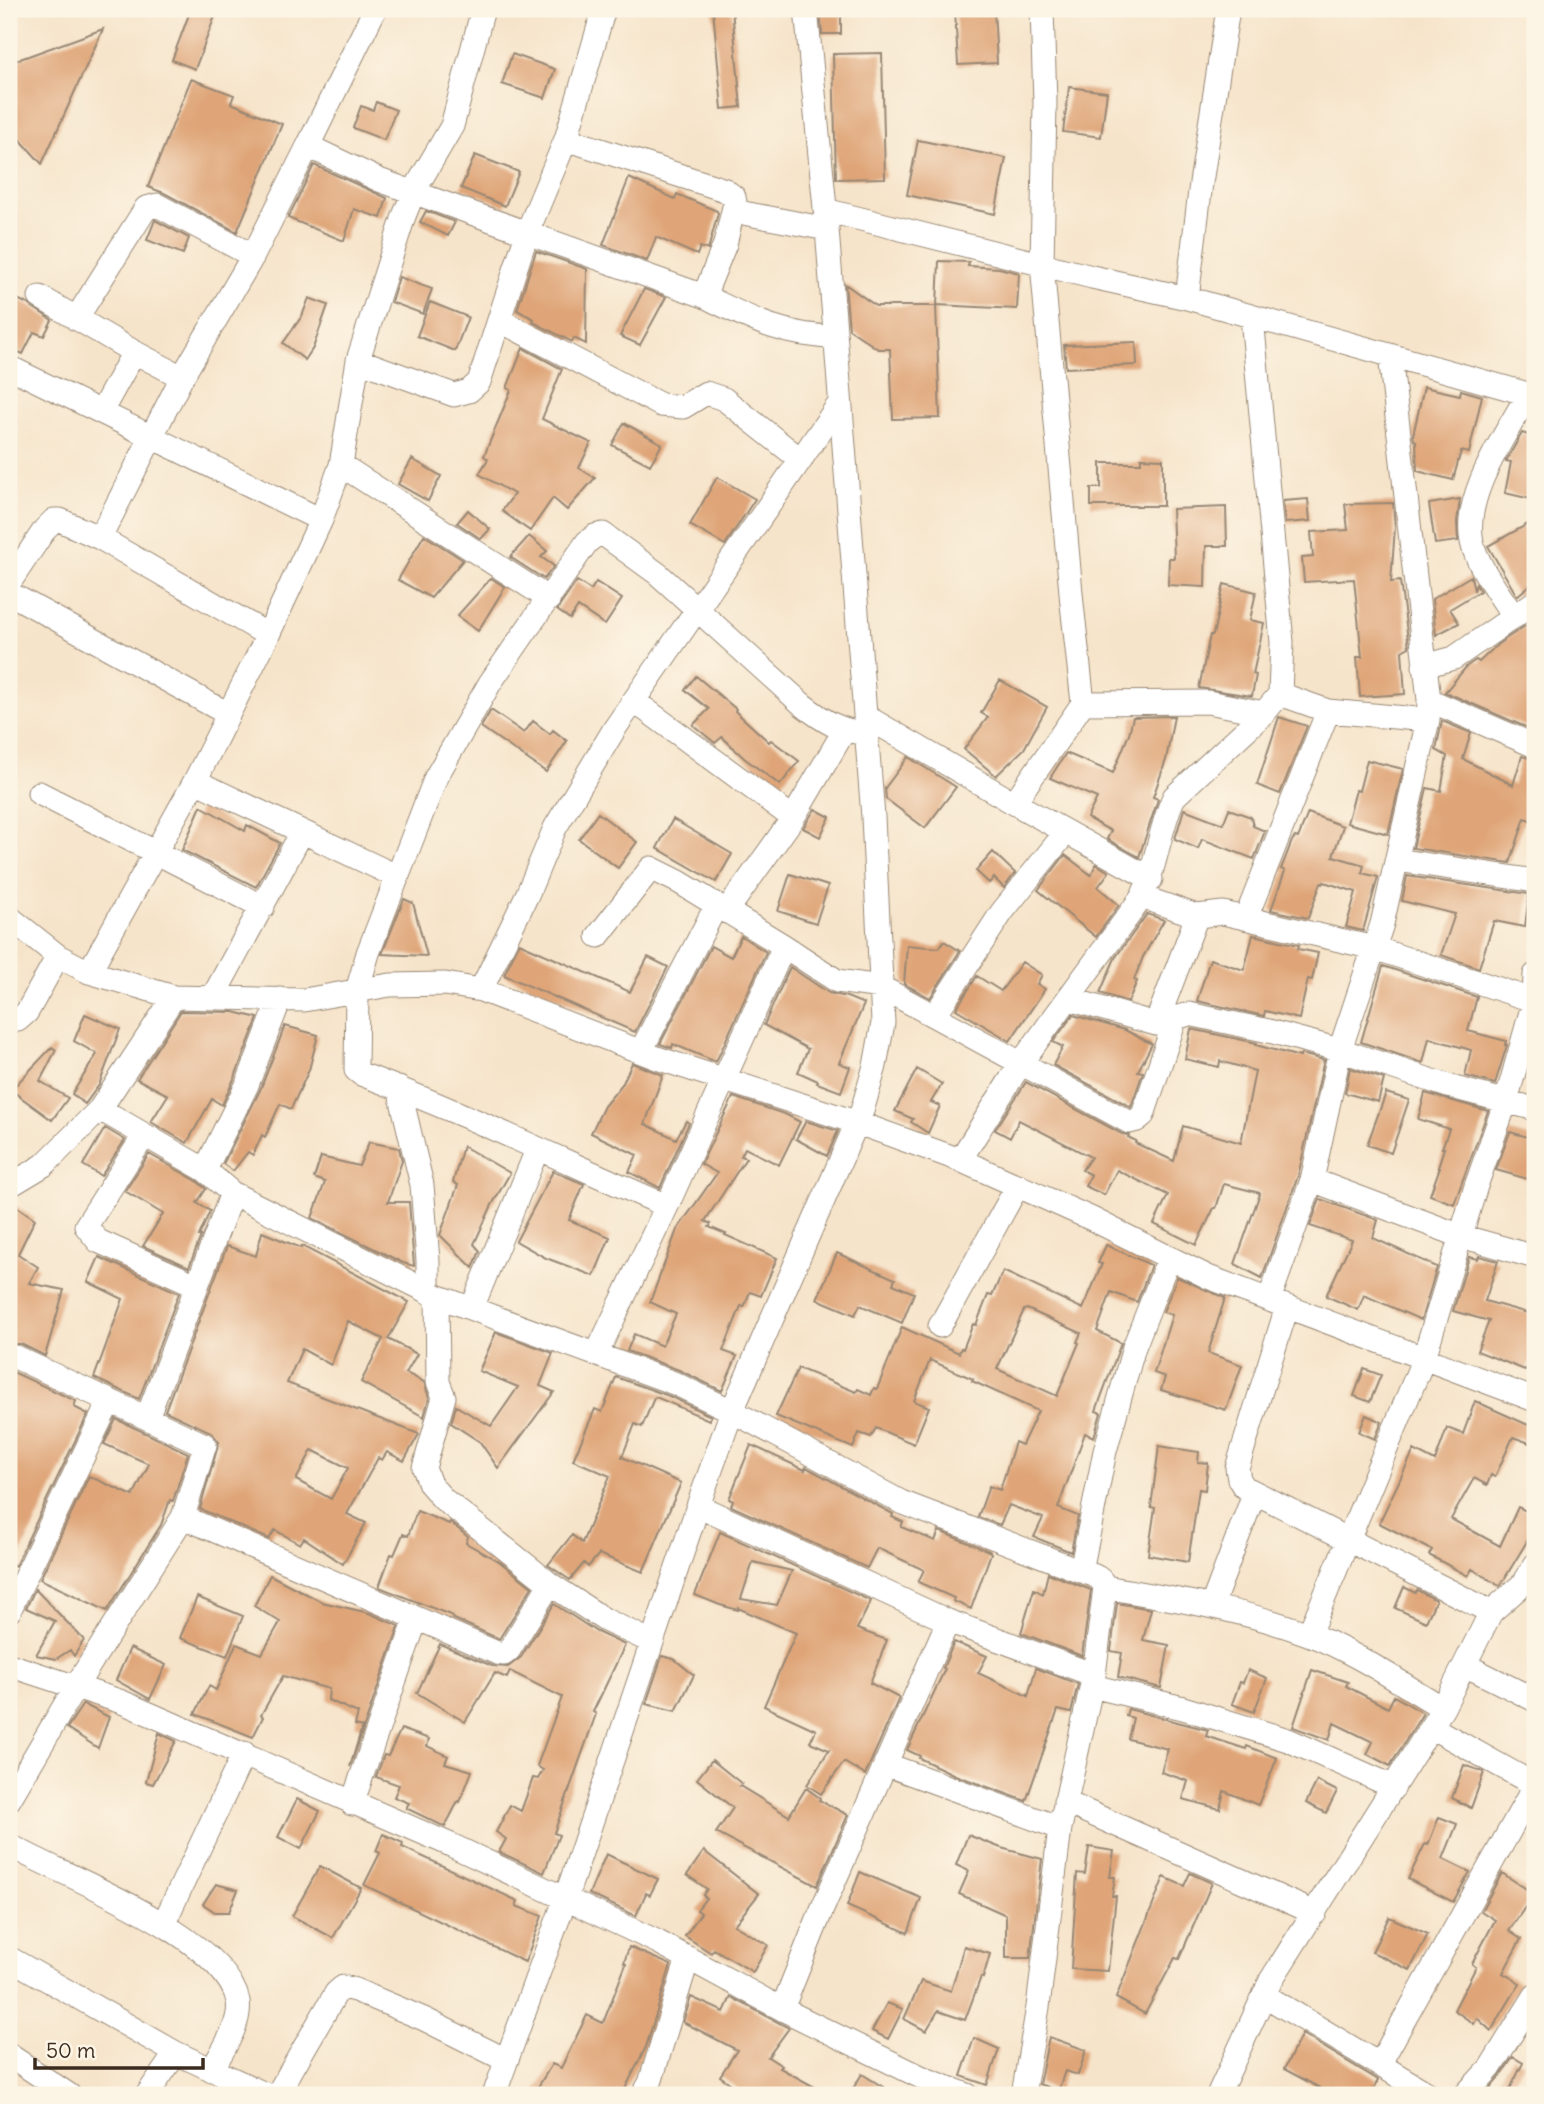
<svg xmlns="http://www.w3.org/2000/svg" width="1544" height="2104" viewBox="0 0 1544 2104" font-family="Delius,sans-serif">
	<rect width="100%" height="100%" fill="#fcf5e5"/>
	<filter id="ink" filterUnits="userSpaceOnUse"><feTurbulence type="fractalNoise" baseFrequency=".0143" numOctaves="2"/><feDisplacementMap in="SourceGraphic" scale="14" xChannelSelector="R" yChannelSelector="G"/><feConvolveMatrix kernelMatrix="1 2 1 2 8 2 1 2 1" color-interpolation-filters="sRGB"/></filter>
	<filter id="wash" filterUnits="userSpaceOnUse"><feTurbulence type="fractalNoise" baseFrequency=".00686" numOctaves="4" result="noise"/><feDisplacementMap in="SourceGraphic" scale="28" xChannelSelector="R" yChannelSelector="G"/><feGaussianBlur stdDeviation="1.57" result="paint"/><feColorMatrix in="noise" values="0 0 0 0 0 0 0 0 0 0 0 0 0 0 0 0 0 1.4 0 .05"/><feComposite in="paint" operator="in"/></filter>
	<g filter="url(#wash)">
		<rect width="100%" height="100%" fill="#f6e4ca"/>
		<g id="blocks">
			<!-- building -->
			<path fill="#dfa578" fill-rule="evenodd" d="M191,9L215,16L195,69L172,60Z
				M713,9H732L741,107L722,109Z
				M955,9H994L997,63L958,65Z
				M820,10H841V34H822Z
				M103,29L42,164L9,127V63Z
				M882,53L885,178L836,179L833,54Z
				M512,54L555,69L545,98L502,84Z
				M191,79L234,95L231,103L282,124L237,232L164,193L148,187Z
				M1069,87L1107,92L1101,137L1063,132Z
				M376,102L396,110L384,140L353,128L361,106L373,110Z
				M918,140L1006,158L995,214L907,195Z
				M475,155L519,172L505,206L461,188Z
				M314,165L387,198L381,218L354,209L344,241L288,218Z
				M629,178L675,199L677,194L717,211L718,213L708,250L700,247L697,255L656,237L647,261L603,245Z
				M426,211L455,222L448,236L420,222Z
				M155,220L189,238L183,254L147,240Z
				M536,251L587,269L586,344L574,338L572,342L533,322L534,319L517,310Z
				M939,261L969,262L968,266L999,268L1019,273L1017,309L937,305Z
				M399,277L432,289L423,314L391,302Z
				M845,284L876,306H936L940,418L893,419L890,349H878L849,329Z
				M644,289L666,297L640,345L620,336Z
				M9,295L28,304L52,320L44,336L34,332L23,354L9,348Z
				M309,298L328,305L313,348L305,360L283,343L302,316Z
				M430,302L468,317L455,351L417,336Z
				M1136,342L1137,365L1066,368L1064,345Z
				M523,348L562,369L542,419L591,443L579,468L595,478L567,510L553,498L530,531L502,511L514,494L479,474L488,459L484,456L511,390L507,388Z
				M1424,387L1460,395L1461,390L1482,396L1469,453L1461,451L1453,480L1417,471L1416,441L1414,440L1413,435Z
				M624,423L662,444L650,465L612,445Z
				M1522,433L1535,437V500L1505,493L1511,462L1506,461Z
				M1141,458L1163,459V506H1091V488H1101V463H1141Z
				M412,459L441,476L428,501L398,484Z
				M717,477L755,499L725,545L690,525Z
				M1308,499L1310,521L1285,523L1283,501Z
				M1460,499L1457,522L1458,541L1435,544L1429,504Z
				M1393,503L1395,527L1391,582L1400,581L1409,647L1402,651L1405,694L1360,697L1357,657H1362L1354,579L1304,582L1302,558L1313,557L1311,532L1348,530L1345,504Z
				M1226,507L1227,546H1206L1205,587L1168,585L1169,558H1174L1172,509Z
				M468,510L490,529L481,539L457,523Z
				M1535,520V581L1517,596L1488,546Z
				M424,535L463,560L431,598L398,580Z
				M529,536L547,551L541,557L554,566L544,579L510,557Z
				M1471,576L1474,591L1476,584L1480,591L1450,609L1459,623L1436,635L1432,599Z
				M491,578L505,587L478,631L457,616Z
				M577,581L591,590L596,582L622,599L605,625L578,607L570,619L557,610Z
				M1224,584L1256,592L1250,620L1264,623L1253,674L1256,675L1252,696L1199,688L1210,635H1213Z
				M1531,622L1535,626V731L1445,692L1467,666L1476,660L1479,662L1498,644Z
				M696,676L736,709L735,711L769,742L771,740L799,761L780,785L744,758L722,737L715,743L693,725L709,709L685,690Z
				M1000,680L1047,707L1024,749L996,776L964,749L988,717L981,713Z
				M491,710L524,733L533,721L550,734L553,730L567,741L546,772L481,727Z
				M1174,716L1166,760L1153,797L1158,799L1139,857L1107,839L1111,831L1087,818L1097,798L1050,778L1066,753L1113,773L1129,734L1133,717Z
				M1279,717L1307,726L1280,794L1257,785Z
				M1442,721L1471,733L1463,759L1513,785L1522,756L1535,760V822L1525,818L1510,863L1413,848L1427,788L1441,791L1447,756L1436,750Z
				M908,757L956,787L925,828L886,799L885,788Z
				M1367,760L1403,769L1388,834L1347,823L1356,790L1359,791Z
				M201,806L245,831L247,825L280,843L256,887L182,850Z
				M815,809L830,817L820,837L803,828Z
				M1184,809L1223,824L1229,809L1251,817L1253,826L1265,831L1254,859L1202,839L1198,849L1175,839Z
				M598,813L637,842L618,868L579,839Z
				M1308,813L1343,826L1333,856L1364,865L1362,873L1378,877L1363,931L1346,927L1356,892L1324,882L1323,884L1321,883L1308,918L1271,910L1285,871L1281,869L1292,841L1295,837L1298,838Z
				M673,819L732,854L716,882L657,848Z
				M993,852L1015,873L1004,888L994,878L989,883L976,871Z
				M1065,855L1091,875L1096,864L1109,872L1098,887L1119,905L1096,937L1038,890Z
				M790,874L828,886L816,923L778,911Z
				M1407,876L1529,894L1525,927L1494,921L1479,968L1441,955L1455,914L1402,901Z
				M404,899L413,903L427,956L382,954Z
				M1147,914L1164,920L1143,957L1134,980L1137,981L1128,1002L1100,993L1115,958Z
				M1253,935L1299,945L1298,949L1318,953L1312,980L1308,979L1299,1019L1265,1011L1264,1016L1197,1001L1210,959L1244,970Z
				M741,936L766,952L716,1062L673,1044L672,1048L660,1044L711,946L731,957Z
				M944,941L960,951L930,998L904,984L907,945L939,948Z
				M519,943L630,992L648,957L668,967L635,1032L504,975Z
				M1022,962L1042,975L1037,984L1045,989L1010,1041L956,1009L977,976L1001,991Z
				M1383,966L1477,997L1468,1031L1506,1041L1505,1045H1507L1495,1084L1465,1076L1471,1050L1429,1038L1423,1063L1361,1042Z
				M790,967L829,993L847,997L864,1004L839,1063L850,1067L841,1092L817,1083L818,1081L798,1072L808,1049L764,1025Z
				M181,1011L234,1012L258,1018L234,1079L222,1105L212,1099L187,1143L151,1122L168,1095L137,1079Z
				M85,1014L120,1029L99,1085L85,1104L72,1094L97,1054L74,1041Z
				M1073,1015L1125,1030L1152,1044L1138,1071L1143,1072L1131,1107L1053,1065L1063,1047L1053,1042Z
				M285,1026L318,1035L309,1070L291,1109L280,1104L265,1137L262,1135L253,1155L248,1152L233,1171L223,1164L260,1090Z
				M1191,1029L1257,1043L1256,1045L1300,1057L1301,1054L1324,1060L1298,1176L1262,1278L1235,1264L1260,1193L1224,1184L1216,1208H1214L1196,1245L1154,1224L1168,1195L1117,1170L1104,1195L1085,1186L1091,1175L1082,1170L1091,1157L1019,1120L1010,1138L995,1130L1026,1082L1122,1134L1129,1135L1128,1137L1136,1141L1135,1143L1174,1161L1183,1126L1241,1143L1255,1071L1220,1061L1219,1067L1185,1059Z
				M52,1047L56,1050L40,1081L68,1098L52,1120L11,1090Z
				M632,1063L663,1075L645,1124L676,1139L686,1121L689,1123L660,1188L629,1172L637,1155L591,1133L604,1106L623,1083Z
				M1350,1068L1384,1079L1378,1102L1345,1093Z
				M917,1069L942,1084L931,1102L940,1106L928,1133L911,1122L913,1119L895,1111Z
				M1386,1093L1409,1100L1391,1153L1367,1145Z
				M1425,1093L1488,1111L1454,1204L1430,1195L1440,1167H1438L1444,1148H1442L1449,1129L1418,1119Z
				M733,1097L787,1115L800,1122L779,1165L745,1148L741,1156L746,1158L705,1221L711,1224L709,1227L726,1234L725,1235L777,1258L761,1296L750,1292L744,1307L741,1306L723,1351L737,1356L722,1391L679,1370L627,1351L634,1334L662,1346L676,1314L650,1302L677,1230L717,1173L701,1164Z
				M806,1121L838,1131L827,1156L796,1139Z
				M105,1128L125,1140L101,1176L83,1165Z
				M1510,1132L1535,1139V1181L1496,1170Z
				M369,1142L399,1148L402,1161L388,1202H409L414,1266L403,1263L312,1218L325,1182L314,1178L321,1157L359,1166Z
				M463,1146L510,1173L492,1205L474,1244L480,1251L473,1268L440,1235L458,1185L453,1182Z
				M149,1154L197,1181L206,1189L197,1203L210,1211L199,1236H201L189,1267L143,1246L163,1214L125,1191Z
				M553,1171L584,1184L569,1220L610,1237L594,1276L546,1258L516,1241Z
				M1320,1199L1378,1220L1373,1238L1437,1267L1421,1320L1364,1295L1358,1310L1326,1296L1352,1240L1310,1226Z
				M9,1201L35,1219L18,1254L38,1267L29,1283L64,1290L45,1356L21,1344H9Z
				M262,1232L301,1248L302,1246L409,1302L388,1339L417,1354L406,1373L424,1382L429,1398L424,1417L361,1382L383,1339L348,1321L331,1365L302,1349L287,1383L419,1434L404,1461L387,1452L382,1460L378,1458L347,1514L366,1523L343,1564L304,1538L300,1544L275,1530L269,1539L200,1509L219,1442L211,1432L165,1411L227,1246L256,1256ZM312,1450L348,1468L331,1499L296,1480Z
				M1106,1245L1151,1265L1137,1302L1111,1292L1097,1331L1121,1343L1096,1411L1101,1413L1094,1437L1085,1433L1058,1508L1078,1516L1071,1552L1034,1537L1043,1518L1009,1505L1000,1525L978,1517L989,1486L1000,1490L1015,1442L1022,1445L1038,1411L972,1381L973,1379L930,1360L914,1401L929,1407L914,1444L876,1428L871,1437L859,1433L853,1448L776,1416L798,1368L856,1392L858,1389L871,1395L874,1388L877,1389L902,1327L959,1353L961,1348L963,1349L973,1324L976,1325L988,1295L992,1296L1003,1271L1083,1309L1102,1264L1098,1263ZM1027,1309L1081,1333L1077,1342L1079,1343L1057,1396L997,1369L1024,1310Z
				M837,1253L895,1279L893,1284L914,1293L902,1323L860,1305L855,1315L817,1299Z
				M1479,1256L1498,1261L1485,1301L1535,1315V1357L1525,1370L1477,1351L1489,1321L1453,1311L1469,1257L1478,1259Z
				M99,1257L179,1293L139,1399L94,1378L123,1299L88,1282Z
				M1177,1277L1225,1298L1208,1353L1242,1365L1226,1410L1161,1390L1165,1377L1154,1373L1172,1315L1163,1312Z
				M496,1332L553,1353L540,1386L554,1392L498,1468L480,1442L451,1423L456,1406L491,1426L518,1387L479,1371Z
				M1364,1369L1381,1375L1370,1402L1354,1396Z
				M9,1372H13L76,1401L74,1407L88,1414L15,1566L9,1563Z
				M616,1377L669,1396L711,1416L709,1420L656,1397L654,1398L642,1427L635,1424L622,1457L681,1483L643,1572L599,1554L588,1567L584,1563L570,1580L548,1565L572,1535L582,1543L610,1476L573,1460L595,1409L602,1412Z
				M1475,1401L1535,1428V1445L1513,1437L1495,1477L1491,1475L1487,1485L1474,1478L1451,1519L1500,1546L1518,1507L1535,1515V1521L1526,1543L1500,1586L1472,1569L1468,1576L1429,1555L1432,1550L1379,1523L1414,1450L1435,1461L1447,1428L1463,1434Z
				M1366,1415L1382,1422L1375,1439L1359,1432Z
				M116,1419L188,1453L173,1501L170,1500L161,1525L107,1611L40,1579L89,1476L133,1496L149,1464L104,1444Z
				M751,1445L805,1470L806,1467L893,1514L892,1517L903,1522L901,1527L935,1541L939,1531L989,1551L991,1553L971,1609L953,1601L954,1598L918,1582L924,1570L877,1548L867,1568L731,1506L733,1501L729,1499Z
				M1159,1446L1199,1452L1198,1462L1208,1463L1205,1490L1199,1489L1188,1562L1148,1555L1155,1508L1151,1507Z
				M417,1511L449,1524L450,1522L468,1537L466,1543L500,1562L532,1587L499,1639L452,1618L453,1616L379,1587L391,1554L394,1555L403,1534L408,1536Z
				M720,1532L871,1601L857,1629L887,1640L870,1683L899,1698L865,1775L844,1762L821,1794L807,1785L829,1750L810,1742L816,1730L764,1706L796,1633L738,1608V1610L720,1605L695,1595ZM753,1562L792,1571L777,1605L741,1599Z
				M1048,1573L1091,1590L1082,1656L1021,1633L1034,1589L1043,1594Z
				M270,1575L322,1602L369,1613L399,1626L350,1767L362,1727L355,1725L358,1713L328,1700L329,1689L283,1676L261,1715L263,1717L253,1737L195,1714L209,1686L216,1690L236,1644L262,1654L280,1622L254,1606Z
				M1404,1587L1415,1593L1417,1590L1436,1600L1426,1622L1395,1608Z
				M35,1589L84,1640L74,1656L70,1650L56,1659L36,1655L55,1621L26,1608Z
				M197,1597L243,1616L227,1656L180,1638Z
				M1117,1603L1151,1609L1143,1640L1169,1645L1161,1688L1118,1677L1122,1653L1111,1651Z
				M554,1604L597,1632L625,1645L593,1712L596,1714L554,1833L559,1835L544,1873L499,1852L506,1839L496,1832L510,1805L521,1811L533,1778L538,1779L543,1770L537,1766L562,1697L510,1671L507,1678L495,1673L465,1722L417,1693L440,1644L492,1666L508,1667L521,1657Z
				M954,1642L987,1656L978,1673L1028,1696L1036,1668L1078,1684L1071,1713L1058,1710L1026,1801L955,1775L919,1758L920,1756L907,1750L945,1669L943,1668Z
				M130,1648L166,1665L150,1699L116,1680Z
				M662,1656L674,1659L694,1675L676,1711L646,1704Z
				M1248,1670L1267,1678L1254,1712L1232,1704L1240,1682L1243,1683Z
				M1312,1670L1348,1682L1346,1686L1388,1708L1394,1696L1423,1713L1390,1766L1367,1754L1373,1742L1334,1723L1329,1740L1293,1727Z
				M83,1704L109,1717L98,1748L67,1728Z
				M1128,1709L1208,1730L1206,1736L1246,1749L1247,1746L1277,1758L1258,1805L1224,1791L1220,1809L1183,1799L1188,1781L1161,1772L1168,1749L1128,1739L1133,1718L1126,1716Z
				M401,1729L429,1739L427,1746L448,1756L445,1763L472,1771L460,1802L458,1801L445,1827L406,1808L409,1803L394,1797L399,1785L376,1777L384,1755L388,1756Z
				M159,1733L176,1741L153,1784L146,1782Z
				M712,1760L742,1784L740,1786L789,1816L806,1788L820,1798L819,1800L848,1815L817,1886L716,1833L733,1808L697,1779Z
				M1464,1765L1484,1772L1471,1808L1452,1798Z
				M1317,1781L1337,1791L1326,1813L1306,1803Z
				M297,1799L320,1811L301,1849L278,1837Z
				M1439,1817L1457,1824L1443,1859L1470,1872L1453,1902L1408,1879L1425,1844L1428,1845Z
				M383,1834L403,1843L402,1847L518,1901L516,1906L542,1916L525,1962L364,1885L380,1853L376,1851Z
				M968,1835L1001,1848L1042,1859L1030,1958H1006V1915L959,1894L969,1871L956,1865Z
				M1089,1847L1114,1851L1110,1877H1115L1112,1896H1116L1108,1971L1071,1969L1077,1873L1085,1874Z
				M704,1851L759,1894L734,1925L768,1945L753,1972L714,1949L711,1953L685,1936L701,1913L697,1910L706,1898L703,1895L707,1889L687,1875Z
				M606,1854L658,1879L650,1895L646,1893L636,1916L589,1894Z
				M320,1866L361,1888L333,1938L292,1916Z
				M860,1872L921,1898L908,1933L847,1906Z
				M1190,1873L1212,1883L1179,1959L1175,1958L1145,2014L1116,1998L1164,1877L1184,1886Z
				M1502,1873L1534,1894L1509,1931L1521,1939L1503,1973L1520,1983L1491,2031L1477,2018L1474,2024L1454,2010L1476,1967L1472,1964L1495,1920L1481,1911Z
				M216,1884L238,1890L229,1912H215L203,1904Z
				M1389,1917L1428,1934L1410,1970L1372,1952Z
				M964,1946L990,1954L983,1978L981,1977L965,2020L938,2011L926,2031L904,2019L921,1981L951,1991Z
				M629,1947L671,1965L646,2047L622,2095H533L552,2064L561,2068L587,2015L603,2023L626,1964L624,1963Z
				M691,1997L724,2012L731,1997L789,2028L768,2057L782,2066L780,2068L829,2095H746L720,2076L737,2050L683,2022Z
				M887,2003L903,2009L888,2039L872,2031Z
				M1302,2034L1378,2080L1371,2095H1345L1332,2089L1329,2093L1284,2069Z
				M1049,2037L1086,2050L1078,2075L1065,2071L1058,2091L1039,2084Z
				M974,2038L999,2049L987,2085L961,2076Z
				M1513,2057L1523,2063L1507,2095H1484L1500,2077Z
				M862,2074L896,2095H849Z"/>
		</g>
	</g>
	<g filter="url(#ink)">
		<use href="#blocks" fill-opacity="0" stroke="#988774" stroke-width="2"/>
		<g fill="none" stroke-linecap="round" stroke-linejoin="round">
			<!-- minor casing -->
			<g stroke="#988774" stroke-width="25">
				<path id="minor" d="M1228,9L1201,183L1187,298L1535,396
					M566,139L725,190L734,197L735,203L725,244L704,296
					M308,146L375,9
					M825,210L1092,277L1187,298
					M733,211L827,229
					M40,297L134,352L101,412
					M76,319L146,208L157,205L253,256
					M499,320L661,405L683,407L706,393L724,399L801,460
					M134,352L182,377
					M358,360L454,395L469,391L479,382L527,233L566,139L604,9
					M9,367L321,520
					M341,465L549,599
					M100,538L182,377L253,256L308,146L379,180L704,296C751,319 782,336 835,337
					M9,583L45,529L54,520H60L100,538L268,635
					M9,593L228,714
					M1514,617C1501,596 1477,566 1472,542C1462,495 1506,435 1528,394
					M1424,666L1454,658L1535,602
					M1280,694L1328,711L1428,720
					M1429,700L1535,746
					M634,701L793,818
					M1083,703L1208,702L1264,713
					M865,716L1014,803L1151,879
					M195,781L396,876
					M39,793L263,907
					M1014,803L1083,703L1072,604L1042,264L1045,102L1042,9
					M1397,860L1535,881
					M1142,897L1197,916L1223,913L1374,948L1535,1001
					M726,912L793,818L844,731
					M9,917L58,956L89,972L174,997L304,1000L390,985L445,984L481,990L657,1058L858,1123L960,1160L1092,1219L1208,1277L1535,1400
					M1246,918L1328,711
					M784,946L837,981L881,987L1129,1122L1137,1120L1143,1115L1176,1017
					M89,972L195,781L268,635L321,520L341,465L358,360L404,216L414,191L452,126L483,9
					M481,990L527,895L555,828L615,728L839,404
					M213,997L302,832
					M1069,999L1156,1024L1189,1014L1269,1031L1340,1050L1451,1087L1535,1109
					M935,1015L1002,912L1066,832
					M9,1019L18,1020L27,1012L58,956
					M1156,1024L1197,916
					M641,1051L716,906
					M399,1088L422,1185L428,1261V1292
					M100,1109L205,1170L232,1193L437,1296L674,1383L732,1411L901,1502L1081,1571
					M144,1136L86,1226L98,1241L196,1285
					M960,1160L1021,1063L1142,897C1157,865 1159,829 1174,797L1264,713L1280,694L1282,642L1252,317
					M205,1170L247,1085L280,999
					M1312,1180L1461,1236L1535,1257
					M9,1186L44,1165L100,1109L174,997
					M667,1206C565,1162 465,1113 361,1074L356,1070L357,991L368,953L436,777L490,683L587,542L595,536L603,534L658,574L803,705C825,722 838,730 867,734
					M437,1296L438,1382L444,1397L424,1468L430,1484L443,1499L550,1584L605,1620L652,1642
					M1269,1300L1312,1180L1340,1050L1382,924L1428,720L1429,700L1390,355
					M1287,1307L1237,1468L1239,1479L1244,1487L1491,1612
					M472,1308L537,1150
					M940,1326L1018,1185
					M597,1353L667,1206L784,946L679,882L651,868L598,936
					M9,1358L15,1357L205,1445L183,1517L76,1686L9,1800
					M147,1418L232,1193
					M698,1506L948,1621L1094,1675
					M183,1517L497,1653L504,1654L509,1650L550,1584
					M1105,1587C1173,1599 1242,1609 1308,1634C1352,1650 1402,1684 1443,1708
					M1212,1605L1254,1494
					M9,1611L109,1402
					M1309,1634L1424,1358L1476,1186L1506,1101L1534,1001L1535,975
					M9,1665L122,1702L451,1845L658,1942L782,2009L925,2079L967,2095
					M1465,1665L1535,1700
					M1092,1686L1183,1708L1288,1740L1394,1787
					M1431,1727L1535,1785
					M885,1764L1060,1828
					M1065,1802L1315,1913
					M352,1804L416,1619
					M9,1845C65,1877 224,1935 238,2001C242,2023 222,2051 212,2070
					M164,1923L244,1753
					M9,1958L176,2053L267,2095
					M1264,1995L1430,2095
					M782,2009L820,1914L948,1621
					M9,2055L69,2095
					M1380,2063L1535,1785
					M147,2095L176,2053
					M277,2095L336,1993L343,1987L355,1990L424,2019L506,2060
					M494,2095L565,1900L698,1506L732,1411L862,1111L875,1066L883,1023L873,817L827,229L806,9
					M643,2095L650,2083L688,1958
					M1023,2095L1038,2007L1060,1828L1094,1675L1105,1587C1101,1576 1092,1575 1081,1571L1105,1451L1134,1347L1169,1258
					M1218,2095L1271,1980L1443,1708L1491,1612L1524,1583L1535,1565
					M1465,2095L1490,2068L1535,1996"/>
			</g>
			<!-- minor -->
			<use href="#minor" stroke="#fff" stroke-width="23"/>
		</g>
	</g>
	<!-- margin -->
	<rect width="1544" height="2104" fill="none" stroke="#fcf5e5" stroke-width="35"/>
	<!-- scale -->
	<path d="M35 2058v10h168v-10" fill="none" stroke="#3b2a1e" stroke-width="3.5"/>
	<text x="46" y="2058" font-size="21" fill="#3b2a1e" stroke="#fcf5e5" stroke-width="5" paint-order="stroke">50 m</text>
</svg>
